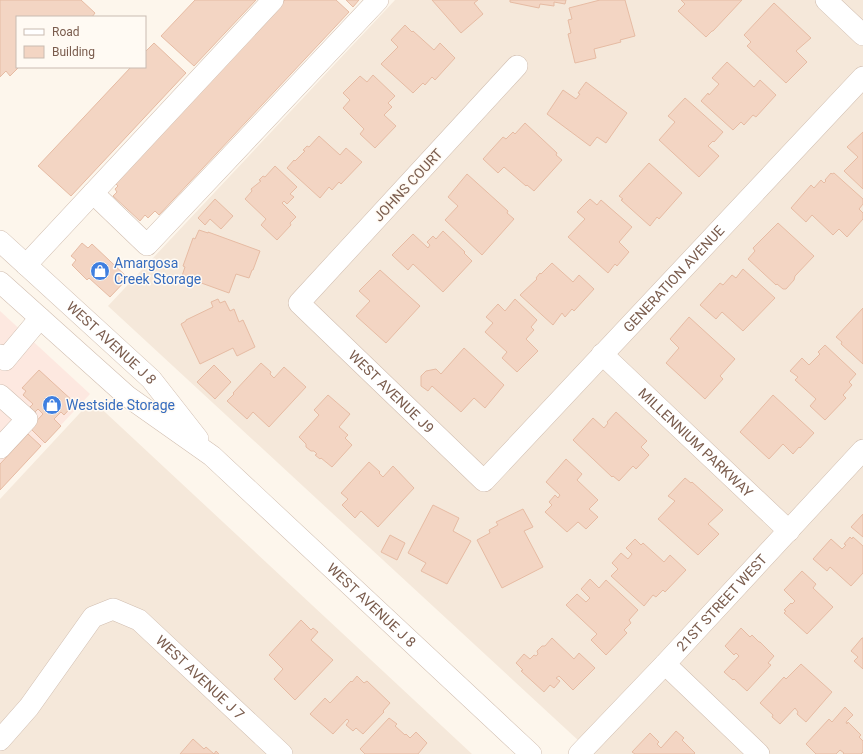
<svg xmlns="http://www.w3.org/2000/svg" width="863" height="754" viewBox="0 0 863 754" font-family="Roboto,sans-serif">
	<rect width="100%" height="100%" fill="#fdf6ec"/>
	<!-- residential -->
	<path fill="#f5e8da" d="M395,0H863V754H593L108,306Z
		M92,400L472,754H0V499Z"/>
	<!-- commercial -->
	<path fill="#fde8e0" d="M0,311L90,394L0,490Z"/>
	<!-- building -->
	<path fill="#f3d5c3" stroke="#e6bba3" d="M0,0H81L95,13L92,17H17V67H19L10,76L6,71L0,77Z
		M195,0H256L194,66L161,36Z
		M285,0H336L349,12L159,215L155,211L148,218L145,215L140,221L113,196L117,192L115,189L118,186L114,182Z
		M346,0H359L353,7Z
		M432,0H478L474,3L483,14L461,33Z
		M510,0H566L565,4L554,2V6L540,4L539,8L510,2Z
		M600,0H625L635,36L620,40L621,42L594,49L596,58L575,63L568,34L571,33L568,20L572,19L569,8Z
		M681,0H742L713,31H712L706,37L678,11L685,4Z
		M774,3L811,38L796,51L807,62L786,83L747,46L751,42L744,35Z
		M405,25L412,32L413,31L434,50L440,43L455,58L435,80L432,77L425,85L423,83L413,93L381,64L398,47L391,40Z
		M154,43L186,73L71,196L38,166L131,67H145V52Z
		M727,62L754,87L760,80L776,95L756,117L753,115L744,125L741,122L733,130L701,101L708,93L709,95L719,84L712,78Z
		M373,75L395,96L388,103L392,107L384,115L396,126L375,148L360,134L364,129L343,108L350,100L343,93L360,76L367,82Z
		M586,82L627,113L606,143L597,137L590,146L547,114L563,90L576,99L580,94L578,93Z
		M685,98L723,132L714,142L713,141L708,146L719,156L699,177L659,140L675,122L668,116Z
		M525,123L557,153L556,155L562,160L534,191L527,185L526,186L504,167L498,173L483,159L503,137L506,139L513,132L515,134Z
		M863,132V189L844,171L858,157L847,147Z
		M319,136L340,155L346,148L362,162L341,184L339,182L332,190L329,187L320,198L287,168L294,160L295,161L305,151L303,150L307,146L309,147Z
		M649,163L682,193L659,219L657,217L650,226L621,200L623,199L619,196Z
		M275,166L297,187L290,194L294,197L287,204L284,201L282,203L296,217L290,223L291,225L277,240L261,225L266,219L245,199L252,191L251,189L261,181L259,180L263,176L265,177Z
		M831,173L832,174L834,173L863,199V204L859,209L863,213V219L847,237L839,229L833,235L812,215L806,222L791,208L811,185L814,188L821,180L824,183L826,181L825,180Z
		M467,174L508,211L507,213L514,219L482,255L445,220L458,206L448,197Z
		M215,199L233,216L221,229L210,219L205,225L198,218Z
		M590,199L597,205L601,200L632,227L619,242L629,252L617,266L615,264L608,273L568,237L585,219L577,212Z
		M778,223L814,256L795,276L794,280L786,289H783L777,284L776,285L748,259L755,251L753,248Z
		M199,230L208,233V232L260,251L253,270H252L249,278L236,274L229,293L182,276L185,267L183,266L193,238L195,239Z
		M443,231L465,252L464,253L472,261L443,292L413,264L408,270L392,255L413,234L428,248L430,245L427,242L433,236L436,239Z
		M82,243L88,248L92,244L128,278L110,297L89,278L87,280L72,265L76,260L71,256Z
		M552,263L573,282L579,275L594,289L574,311L572,309L565,317L562,313L553,325L520,295L537,279L536,278L540,273L541,274Z
		M743,269L775,298L743,331L722,312L716,319L700,305L720,283L723,285L732,275L736,278Z
		M380,270L420,306L386,343L356,316L370,301L359,291Z
		M218,299L220,303L225,301L230,311L234,309L239,322L243,320L255,347L237,356L233,348L200,364L181,324L186,321V320L213,307L211,302Z
		M515,299L537,320L531,327L534,330L526,339L538,351L517,372L502,358L507,352L485,332L493,323L486,317L498,304L505,311Z
		M863,308V364L841,344L842,342L836,337Z
		M689,317L735,359L720,376L723,379L705,399L666,363L679,348L670,339Z
		M825,345L856,374L849,382L852,385L843,395L846,398L825,420L810,406L816,399L795,380L798,377L790,371L802,358L809,365L820,354L818,352Z
		M464,348L504,385L485,408L474,398L461,412L432,386L428,391L421,386V376L426,371L436,369L441,374Z
		M261,363L271,372L270,374L274,378L284,367L306,387L269,427L253,412L247,419L227,401L234,394L233,393Z
		M214,365L231,382L215,399L197,382Z
		M39,370L75,403L64,415L61,412L54,419L61,426L45,443L30,428L43,414L38,409L35,412L30,407L33,404L23,395L26,391L22,388Z
		M328,395L350,414L339,427L348,435L345,438L352,445L332,467L321,458L320,459L315,455L317,454L314,451H311L306,447V444L299,437L319,415L314,410Z
		M773,395L814,433L800,448L799,447L793,454L783,444L769,459L740,432Z
		M616,412L647,441L641,447L649,455L636,469L633,466L619,481L613,476L612,477L573,440L593,418L604,428L608,423L607,422Z
		M28,434L41,446L0,490V464Z
		M566,459L582,474L577,480L598,500L589,509L598,517L586,529L578,522L567,532L545,512L552,505L549,502L555,495L558,498L560,495L546,482Z
		M369,462L380,472L379,473L383,477L393,466L414,488L378,527L361,511L355,518L342,505L348,499L341,493Z
		M685,478L691,483L692,482L723,510L708,524L719,534L698,555L658,519L675,501L668,496Z
		M433,505L459,518L453,531L471,541L447,584L421,571L426,563L408,553Z
		M523,509L533,527L524,531L543,567L502,588L477,540L490,533L489,530L498,525L496,522Z
		M863,514V537L851,527Z
		M390,535L405,543L397,560L381,552Z
		M850,537L852,539L853,537L863,546V573L851,586L830,567L827,571L813,559L831,539L842,549L846,545L844,544Z
		M635,539L641,545L643,543L664,562L670,555L686,570L665,592L663,590L656,597L653,595L644,606L611,576L618,569L612,563L621,553L628,559L632,554L626,548Z
		M802,571L816,584L813,588L833,607L807,634L784,613L786,611L784,610L791,603L792,604L795,601L784,590Z
		M590,579L599,588L606,580L638,610L629,620L631,623L624,630L627,633L606,655L591,640L597,634L566,605L577,594L586,602L590,598L581,589Z
		M301,620L311,630L313,628L318,632L311,640L333,660L295,700L274,679L283,669L269,655Z
		M741,628L750,637L752,635L759,642H760L774,656L768,663L771,665L747,691L734,679L733,680L724,672L739,656L736,653L734,655L725,646Z
		M552,638L574,659L579,653L595,668L573,690L559,676L556,678L560,681L554,688L550,685L544,692L521,671L523,670L516,663L524,654L530,659L534,655L536,656L538,654L537,651L542,646H545Z
		M862,638H863V669L854,661L858,657L851,651Z
		M801,664L832,692L806,722L797,714L798,712L795,708L780,724L772,717L773,715L760,703L784,677L786,679Z
		M357,676L364,683L367,681L390,703L383,711L384,712L363,734L356,728L353,731L346,725L349,721L347,719L333,734L310,714L325,698L330,703L351,681L352,682Z
		M845,707L853,715L846,722L847,724L848,722L861,735L859,737L863,741V752L861,754H843L844,753L840,750L836,754H816L806,744L829,719L832,722Z
		M389,718L397,724L395,726L405,735L406,734L410,738L416,732L427,743L418,754H365L360,749Z
		M676,731L684,738L682,740L695,753L694,754H635L632,752L650,733L659,742L657,744L661,748Z
		M193,739L204,749L206,747L214,754L216,751L219,754H180Z"/>
	<g fill="none" stroke-linecap="round" stroke-linejoin="round">
		<!-- minor casing -->
		<g stroke="#d1beb0" stroke-width="22">
			<g id="minor">
				<path d="M826,0L863,35"/>
				<path id="s1" d="M517,66L299,303L484,481L863,77"/>
				<path d="M93,193L147,245L378,0"/>
				<path id="s2" d="M0,241L151,379L198,439"/>
				<path d="M26,265L273,0"/>
				<path id="s3" d="M0,282L127,396L212,456L531,754"/>
				<path id="s4" d="M602,354L789,531"/>
				<path d="M0,355L5,360L40,318"/>
				<path d="M0,395L27,419L0,448"/>
				<path d="M665,664L759,754"/>
				<path id="s5" d="M0,740L29,707L93,617L113,609L139,620L282,754"/>
				<path id="s6" d="M579,754L665,664L863,450"/>
			</g>
		</g>
		<!-- minor -->
		<use href="#minor" stroke="#fff" stroke-width="21"/>
	</g>
	<!-- icons -->
	<defs>
		<g id="shop-disc" transform="scale(1)"><circle r="9.5" fill="#3f7fe0" stroke="#fffaf3"/><path d="M-5-2.5h2.3a2.7 3.5 0 0 1 5.4 0H5L5.5 6h-11ZM-1.5-2.5h3a1.5 2.3 0 0 0-3 0Z" fill="#fff"/></g>
	</defs>
	<g fill-rule="evenodd">
		<use href="#shop-disc" x="100" y="271"/>
		<use href="#shop-disc" x="52" y="405"/>
	</g>
	<g text-anchor="middle" stroke-width="3" stroke-linejoin="round" paint-order="stroke">
		<!-- street labels -->
		<g font-size="14" fill="#7a5c4d" stroke="#fffaf3">
			<text transform="translate(408 185) rotate(-47)" y="5">JOHNS COURT</text>
			<text dy="5" stroke="none"><textPath href="#s1" startOffset="856">GENERATION AVENUE</textPath></text>
			<text dy="5" stroke="none"><textPath href="#s2" startOffset="151">WEST AVENUE J 8</textPath></text>
			<text dy="5" stroke="none"><textPath href="#s1" startOffset="450">WEST AVENUE J9</textPath></text>
			<text dy="5" stroke="none"><textPath href="#s4" startOffset="129">MILLENNIUM PARKWAY</textPath></text>
			<text dy="5" stroke="none"><textPath href="#s6" startOffset="208">21ST STREET WEST</textPath></text>
			<text dy="5" stroke="none"><textPath href="#s3" startOffset="493">WEST AVENUE J 8</textPath></text>
			<text dy="5" stroke="none"><textPath href="#s5" startOffset="288">WEST AVENUE J 7</textPath></text>
		</g>
		<!-- shop labels -->
		<g font-size="14" fill="#366cbe" stroke="#fffaf3" text-anchor="start">
			<text x="114" y="268">Amargosa<tspan x="114" dy="16">Creek Storage</tspan></text>
			<text x="66" y="410">Westside Storage</text>
		</g>
	</g>
	<!-- legend -->
	<rect x="16" y="16" width="130" height="52" fill="#fffaf3" stroke="#cabbb1"/>
	<rect x="24" y="29" width="20" height="6" fill="#ffffff" stroke="#cabbb1"/>
	<text x="52" y="36" font-size="12" fill="#7a5c4d">Road</text>
	<rect x="24" y="46" width="20" height="12" fill="#f3d5c3" stroke="#cabbb1"/>
	<text x="52" y="56" font-size="12" fill="#7a5c4d">Building</text>
</svg>
